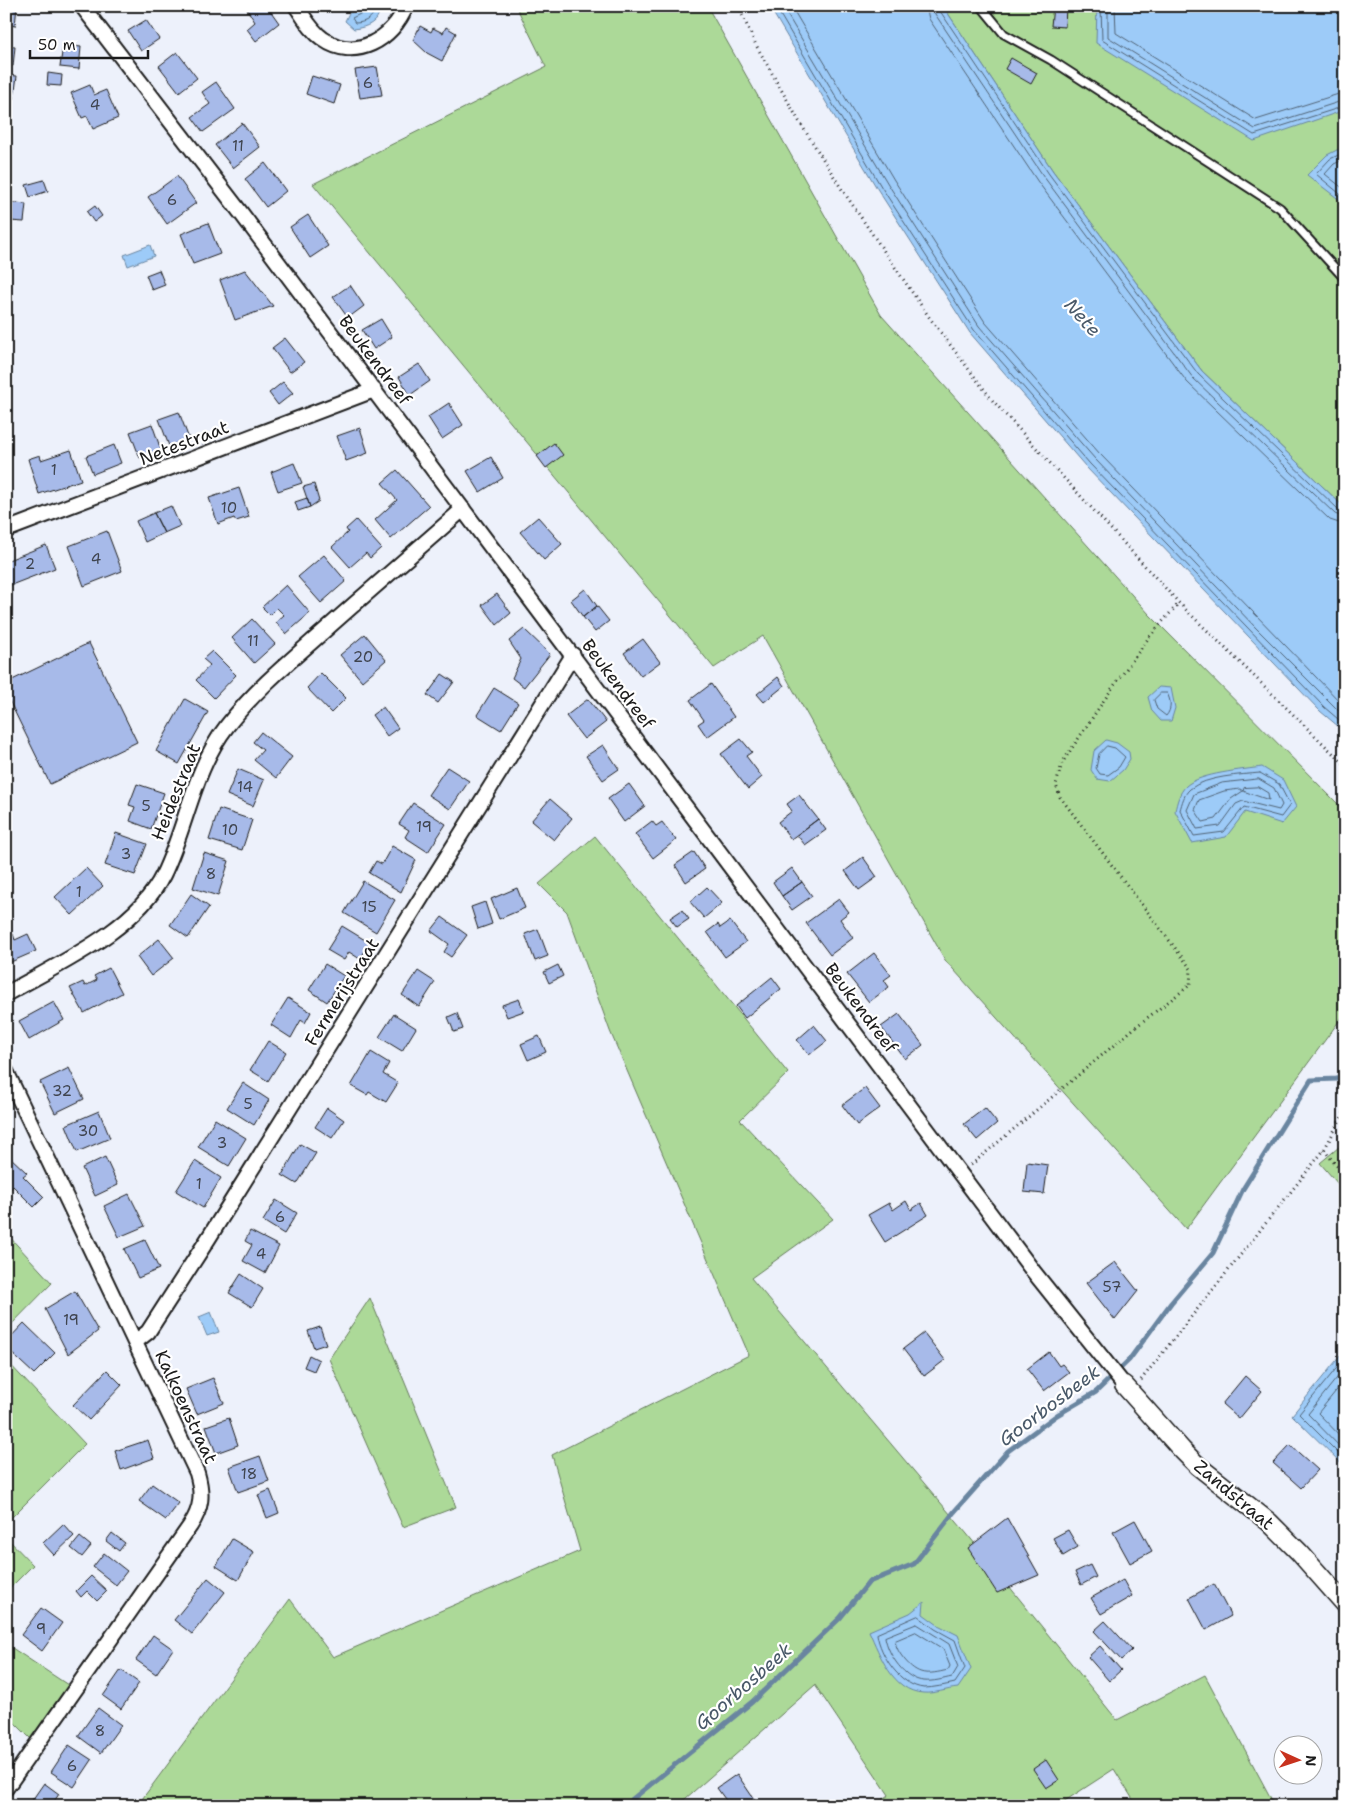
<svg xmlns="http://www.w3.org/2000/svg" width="1351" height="1812" viewBox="0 0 1351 1812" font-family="'Shantell Sans',sans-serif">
	<rect width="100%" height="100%" fill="#edf1fb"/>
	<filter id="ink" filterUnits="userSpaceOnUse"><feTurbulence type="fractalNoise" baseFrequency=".02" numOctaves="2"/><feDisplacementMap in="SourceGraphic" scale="10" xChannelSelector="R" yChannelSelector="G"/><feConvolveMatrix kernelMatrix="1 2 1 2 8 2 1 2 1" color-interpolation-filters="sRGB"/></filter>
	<g filter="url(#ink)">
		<!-- green -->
		<path fill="#acd998" stroke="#647a5a" d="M516,6H707L881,315L1149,614L1345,811V1013L1186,1229L945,960L763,636L714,668L313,184L546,67Z
			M943,6H1345V508L1202,371L1053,171Z
			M595,836L788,1073L740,1120L833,1219L751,1278L967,1534L1117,1720L1205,1675L1275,1806H1137L1114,1769L1057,1806H874L889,1795L815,1685L677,1806H137L290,1599L333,1657L580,1551L552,1455L749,1355L610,1031L567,912L539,884Z
			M1345,1142V1192L1320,1163Z
			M6,1233L52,1283L6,1330Z
			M370,1298L456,1507L403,1527L329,1359Z
			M6,1360L85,1444L6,1523Z
			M6,1537L33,1565L6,1592Z
			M6,1644L71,1687L33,1741L6,1714Z"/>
		<!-- water -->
		<path fill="#9dcbf8" stroke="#6985a0" d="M366,6H378L380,9C378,23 367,27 354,29L345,21L349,13Z
			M769,6H943L1053,171L1202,371L1345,508V732L1320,711L1086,467L970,333L878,190Z
			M1097,6H1345V110L1254,141L1096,43Z
			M1345,146V204L1307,175L1327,155Z
			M150,245L154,256L128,266L124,255Z
			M1159,687L1171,688L1175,708L1171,721H1161L1152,711L1148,697Z
			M1106,740L1117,743L1129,752L1130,759L1123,770L1110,781L1097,779L1091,770L1094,751Z
			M1262,767L1283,780L1296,807L1282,824L1245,812L1226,837L1192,843L1175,811C1177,802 1179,793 1186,786C1200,773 1243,770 1262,767Z
			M211,1312L219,1332L207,1336L199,1317Z
			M1345,1350V1467L1292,1415Z
			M924,1602L923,1614L938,1625L958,1635L971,1669L958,1688C947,1689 934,1694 923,1693C892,1691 880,1655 869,1631L910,1613Z"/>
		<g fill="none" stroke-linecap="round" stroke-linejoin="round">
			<!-- shore -->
			<path stroke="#506274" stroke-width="1" d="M366,6L364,12L352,18L355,23C366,23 375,17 375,6
				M775,6L882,188L974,330L1090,464L1324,707L1345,725
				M782,6L888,184L979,326L1095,459L1256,628L1345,717
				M791,6L894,180L985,322L1100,454L1345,707
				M926,6L929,19L1038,182L1187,382L1330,520L1345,525
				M933,6L935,14L1044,177L1193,378L1335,514L1345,518
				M939,6L940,11L1049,174L1198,374L1339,510L1345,511
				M1101,6L1102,40L1254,135L1345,106
				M1108,6V37L1255,129L1345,100
				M1115,6L1116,33L1256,120L1345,92
				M1345,152L1330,159L1316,174L1345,198
				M1345,159L1334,164L1325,174L1345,190
				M1161,693H1167C1171,701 1172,709 1166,716L1157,709L1154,700Z
				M1107,746L1115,748L1125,757L1119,767L1108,775L1100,774L1096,768L1099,754Z
				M1260,773L1279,784L1290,805L1281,817L1244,807L1224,832L1194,836L1180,810C1182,803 1184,794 1190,789C1207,776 1240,775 1260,773Z
				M1259,779L1274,788L1282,805L1279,810L1243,801L1236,804L1220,826L1197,829L1187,810L1194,794L1222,783Z
				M1258,787L1268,793L1269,800L1243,791L1231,799L1216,819L1203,822L1195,810L1199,800L1224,791L1240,789L1243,791L1244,788Z
				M1345,1358L1299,1414L1345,1460
				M1345,1368L1308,1414L1345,1452
				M1345,1380L1318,1413L1345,1441
				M918,1616L935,1629L955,1640L965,1668L955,1683C946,1685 933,1688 924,1688C900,1686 880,1655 877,1634Z
				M917,1624L949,1644L958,1667L952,1677C943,1679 933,1682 924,1681C905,1680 888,1655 885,1637Z
				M916,1632L943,1649L950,1666L948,1670C927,1675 918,1676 904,1659C900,1654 896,1648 895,1641Z"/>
			<!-- stream -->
			<path stroke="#6985a0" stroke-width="5" d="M624,1806L752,1702L840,1618L869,1582L914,1564L954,1512L1008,1451L1057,1415L1096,1392L1129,1360L1171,1303L1213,1253L1243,1189L1311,1080L1338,1079L1345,1066"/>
		</g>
		<!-- building -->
		<path fill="#a7bae9" stroke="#1c1c1c" d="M6,6H17L15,26L6,24Z
			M245,6H267L279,23L256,41L247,29L255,22Z
			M1053,6H1066L1065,27L1051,26Z
			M146,20L159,39L141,51L128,31Z
			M420,26L431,32L433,28L443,33L446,27L456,33L442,61L427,53L413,40Z
			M63,45L81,47L79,69L60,67Z
			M6,46L15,47L13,66L6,65Z
			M177,52L197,78L179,92L159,66Z
			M1011,58L1037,73L1031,84L1005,69Z
			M377,67L382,95L360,98L355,70Z
			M48,73L62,75L61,86L47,85Z
			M6,75L17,76L14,98L6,97Z
			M312,76L340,85L334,104L306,94Z
			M216,82L235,109L203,132L192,117L210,104L202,92Z
			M90,85L94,95L106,90L118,118L93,129L87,116L82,118L71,93Z
			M242,123L260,147L233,168L215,145Z
			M265,163L286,191L266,207L245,179Z
			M177,176L196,203L167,224L148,197Z
			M44,180L48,191L30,197L26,185Z
			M6,202L26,204L24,222L10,221L9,227L6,226Z
			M95,206L102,216L94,222L87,212Z
			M308,215L328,246L310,258L290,227Z
			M208,223L220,254L193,264L181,234Z
			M159,270L165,285L152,290L146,275Z
			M245,270L273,306L235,320L220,280Z
			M350,285L364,306L348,318L333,297Z
			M381,319L392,337L374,349L362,330Z
			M285,338L304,362L290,372L272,348Z
			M419,364L430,381L410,395L399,377Z
			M283,382L293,393L278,405L269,393Z
			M449,403L463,425L442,439L428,417Z
			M179,412L189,439L169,446L159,419Z
			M152,424L161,450L140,458L130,432Z
			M360,428L368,453L346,461L337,436Z
			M554,443L563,455L546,468L537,456Z
			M114,445L121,463L93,474L86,456Z
			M71,450L81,480L39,494L28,459L40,455L41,460Z
			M491,457L503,478L480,492L467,471Z
			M294,463L302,483L278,491L271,472Z
			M397,470L429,506L391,539L375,520L397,500L382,483Z
			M314,484L319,501L310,507L303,487Z
			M239,488L249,517L236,521L234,518L218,524L209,498Z
			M307,498L310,507L298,511L295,502Z
			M171,506L180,526L164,533L154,513Z
			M154,513L164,533L145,542L136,521Z
			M538,517L562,544L544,560L520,532Z
			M356,520L381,548L370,558L366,553L350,567L332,547L348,532L346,529Z
			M107,531L122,571L84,586L69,546Z
			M46,545L55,568L6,587V561Z
			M324,555L346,581L321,603L298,577Z
			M286,585L310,613L286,634L276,622L284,615L277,608L270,615L262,607Z
			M585,589L597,606L583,617L571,600Z
			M497,594L511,613L497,625L482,605Z
			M597,606L609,621L595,632L583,617Z
			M252,619L275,644L254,663L232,638Z
			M524,629L550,654L524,687L512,678L521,659L509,641Z
			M365,634L386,660L362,681L340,655Z
			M643,639L660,662L641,676L624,653Z
			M89,643L137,742L50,784L6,694V683Z
			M212,651L236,675L214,698L196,680L210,665L203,659Z
			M321,673L346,698L331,713L307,688Z
			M442,674L454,682L438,703L427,695Z
			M778,677L784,686L764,702L757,694Z
			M711,684L734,717L707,737L698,724L704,720L690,700Z
			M494,688L518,703L501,730L477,715Z
			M185,699L208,712L179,764L156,751Z
			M588,699L606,722L584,739L566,716Z
			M383,707L398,728L387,736L372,715Z
			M261,732L292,757L276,778L254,760L263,750L253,742Z
			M741,739L752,752L746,756L762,777L748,789L721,754Z
			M603,745L619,769L603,780L586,756Z
			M447,767L469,781L450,809L428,795Z
			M238,769L264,780L253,806L227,795Z
			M137,784L164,793L151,829L130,821L135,807L129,805Z
			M629,784L645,806L624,822L608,799Z
			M799,795L818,819L791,839L778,822L792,811L787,804Z
			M550,799L572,818L554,840L531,821Z
			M413,803L446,824L428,852L405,837L409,830L399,824Z
			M219,809L252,820L242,850L209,840Z
			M818,819L826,830L805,845L797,835Z
			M652,821L656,826L662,822L676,840L653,858L635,834Z
			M116,833L147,844L135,875L105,865Z
			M392,846L416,860L401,892L369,873L376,861L382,864Z
			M694,852L705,869L686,882L675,865Z
			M204,853L229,861L218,896L193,888Z
			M863,857L877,877L859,890L845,871Z
			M86,868L103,886L72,915L55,897Z
			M792,868L802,882L782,896L773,882Z
			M363,881L395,900L376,932L344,913Z
			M802,882L812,896L792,910L782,896Z
			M707,887L722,903L704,918L690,902Z
			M517,888L525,908L499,919L491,899Z
			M191,894L209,907L188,938L170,925Z
			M839,899L849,912L840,919L853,938L830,955L806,923Z
			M485,902L492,924L478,929L471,907Z
			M682,910L689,919L677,927L670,918Z
			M442,917L467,935L451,957L444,952L449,944L431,931Z
			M730,921L746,942L725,957L707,932L718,924L720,928Z
			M342,926L370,943L360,959L349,952L344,960L327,950Z
			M538,929L548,956L535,961L525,934Z
			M13,934L15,940L28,934L36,951L6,964V937Z
			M159,939L174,958L151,976L137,957Z
			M874,953L891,975L884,980L889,987L869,1002L847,974Z
			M325,964L344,976L327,1002L309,990Z
			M558,965L563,976L549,983L544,972Z
			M109,968L122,993L84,1013L70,988L83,982L85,986L97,980L94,976Z
			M418,971L435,982L419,1007L402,995Z
			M772,977L781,989L745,1018L736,1006Z
			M288,998L311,1012L305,1023L301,1020L291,1038L271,1025Z
			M519,999L524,1011L507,1017L502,1005Z
			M54,1002L64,1020L29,1040L19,1021Z
			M457,1013L463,1029L454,1032L448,1017Z
			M394,1014L416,1028L402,1051L379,1037Z
			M899,1014L923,1045L905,1059L881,1027Z
			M814,1025L827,1041L809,1055L797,1040Z
			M539,1036L546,1052L528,1060L521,1044Z
			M268,1041L286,1052L268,1081L250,1070Z
			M371,1052L389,1063L383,1074L398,1083L386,1102L369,1092L367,1095L351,1086Z
			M69,1068L84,1099L55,1113L40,1082Z
			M243,1083L269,1100L254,1125L227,1108Z
			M865,1088L880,1108L857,1125L842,1105Z
			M327,1108L344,1120L332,1138L315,1127Z
			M985,1108L997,1123L977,1140L964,1124Z
			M99,1111L110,1138L77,1152L66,1125Z
			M215,1119L246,1138L229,1166L198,1147Z
			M300,1144L316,1153L297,1184L282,1175Z
			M9,1156L27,1173L23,1176L44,1197L34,1207L13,1186L10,1190L6,1186V1159Z
			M105,1157L118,1185L95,1196L82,1168Z
			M195,1161L221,1178L203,1208L176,1191Z
			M1027,1162L1048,1165L1044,1194L1024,1192Z
			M129,1194L145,1226L119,1237L104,1206Z
			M276,1200L297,1213L284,1234L263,1221Z
			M906,1201L911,1210L921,1203L928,1215L885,1242L868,1215L889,1203L893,1210Z
			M250,1231L279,1246L265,1273L243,1261L252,1245L245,1241Z
			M145,1240L159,1269L138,1278L124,1249Z
			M1115,1262L1138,1291L1115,1320L1086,1283Z
			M241,1274L263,1289L252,1307L229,1293Z
			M75,1291L98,1331L68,1354L45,1309Z
			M24,1323L55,1353L34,1374L6,1348V1342Z
			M320,1327L326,1344L314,1348L308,1331Z
			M924,1333L945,1360L924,1376L903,1349Z
			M1049,1352L1059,1366L1062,1364L1069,1372L1044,1391L1027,1369Z
			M309,1355L319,1360L314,1371L304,1367Z
			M107,1370L122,1385L89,1420L73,1405Z
			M1245,1376L1262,1391L1239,1419L1222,1404Z
			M213,1378L224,1403L197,1414L186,1389Z
			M229,1418L238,1445L216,1453L206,1426Z
			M148,1440L154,1458L121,1470L115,1451Z
			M1290,1445L1318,1470L1301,1488L1273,1463Z
			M260,1456L269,1481L238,1492L229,1467Z
			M152,1484L179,1503L166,1520L139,1501Z
			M270,1490L279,1513L267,1518L258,1495Z
			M1007,1518L1039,1575L997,1593L968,1548Z
			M1135,1520L1152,1551L1130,1563L1113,1532Z
			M63,1524L74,1536L54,1555L43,1543Z
			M1068,1530L1078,1547L1063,1556L1053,1538Z
			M112,1533L125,1543L119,1551L106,1541Z
			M80,1537L91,1546L82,1557L71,1548Z
			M232,1539L254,1552L238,1580L216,1566Z
			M104,1553L127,1571L116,1585L93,1567Z
			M1090,1565L1096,1577L1081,1585L1075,1572Z
			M91,1576L107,1591L97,1601L87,1591L81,1597L76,1591Z
			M208,1578L225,1592L192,1634L174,1620Z
			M1123,1580L1132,1596L1101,1614L1091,1598Z
			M1214,1584L1231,1616L1206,1630L1189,1598Z
			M41,1608L62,1623L42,1651L21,1635Z
			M1105,1621L1132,1650L1121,1660L1094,1631Z
			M153,1635L173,1649L156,1674L136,1660Z
			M1100,1646L1121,1670L1109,1681L1088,1657Z
			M121,1670L139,1683L121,1709L103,1696Z
			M98,1708L121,1725L101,1753L78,1736Z
			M69,1745L92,1760L74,1787L51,1772Z
			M1046,1760L1059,1780L1046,1788L1033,1769Z
			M737,1774L756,1802L751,1806H730L717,1788Z
			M44,1783L59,1794L51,1806H28Z"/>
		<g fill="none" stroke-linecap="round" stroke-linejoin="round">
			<!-- service casing -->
			<g stroke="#1c1c1c" stroke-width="11">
				<path id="service" d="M981,6L1004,34L1051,60L1280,208L1345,279"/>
			</g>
			<!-- minor casing -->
			<g stroke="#1c1c1c" stroke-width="18">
				<path id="minor" d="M82,6L241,213L1033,1271L1124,1385
					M296,6C304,17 311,31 323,39C355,62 393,39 406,6
					M6,530L374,390
					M6,994C58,964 136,930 163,875C187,826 193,770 227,726C255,690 290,661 324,631C370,590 417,550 463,509
					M6,1071L197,1473C203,1494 202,1508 190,1526L6,1788
					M135,1342L148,1332L208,1239L573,655"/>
			</g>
			<!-- tertiary casing -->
			<g stroke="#1c1c1c" stroke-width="21">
				<path id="tertiary" d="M1124,1385L1182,1450L1198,1466L1269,1522L1299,1552L1345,1604"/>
			</g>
			<!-- path -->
			<path stroke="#1c1c1c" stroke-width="3" stroke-dasharray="1 4" stroke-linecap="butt" d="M738,6L756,45L799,121L843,191L929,317L993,401L1179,603L1345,765
				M1324,1150L1345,1176
				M971,1165L1138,1025L1190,985L1191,969L1060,797L1056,785L1062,763L1111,690L1150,636L1179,603
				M1141,1380L1324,1150L1345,1111"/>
			<!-- service -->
			<use href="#service" stroke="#fff" stroke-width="7"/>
			<!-- minor -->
			<use href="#minor" stroke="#fff" stroke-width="14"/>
			<!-- tertiary -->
			<use href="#tertiary" stroke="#fff" stroke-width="18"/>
		</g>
	</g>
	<g text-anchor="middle" stroke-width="4.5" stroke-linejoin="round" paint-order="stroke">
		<!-- number labels -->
		<g font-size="15" fill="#3f444f">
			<text x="368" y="88">6</text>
			<text x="95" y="110">4</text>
			<text x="238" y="151">11</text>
			<text x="172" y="205">6</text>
			<text x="54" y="475">1</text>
			<text x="229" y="513">10</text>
			<text x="96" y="564">4</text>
			<text x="30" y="569">2</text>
			<text x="253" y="646">11</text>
			<text x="363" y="662">20</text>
			<text x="245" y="792">14</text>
			<text x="146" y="811">5</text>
			<text x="424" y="832">19</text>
			<text x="230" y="835">10</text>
			<text x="126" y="859">3</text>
			<text x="211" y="879">8</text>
			<text x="79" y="897">1</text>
			<text x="369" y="912">15</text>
			<text x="62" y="1096">32</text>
			<text x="248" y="1109">5</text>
			<text x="88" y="1136">30</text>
			<text x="222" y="1148">3</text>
			<text x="199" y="1189">1</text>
			<text x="280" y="1222">6</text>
			<text x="261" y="1259">4</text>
			<text x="1112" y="1292">57</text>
			<text x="71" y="1325">19</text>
			<text x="249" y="1479">18</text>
			<text x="41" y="1634">9</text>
			<text x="100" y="1736">8</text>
			<text x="72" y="1771">6</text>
		</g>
		<!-- street labels -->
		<g font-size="18" fill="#1c1c1c" stroke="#fff">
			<text transform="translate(375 360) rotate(53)" y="6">Beukendreef</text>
			<text transform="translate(184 443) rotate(-21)" y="6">Netestraat</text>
			<text transform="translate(618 684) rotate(53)" y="6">Beukendreef</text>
			<text transform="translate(176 792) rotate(-68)" y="6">Heidestraat</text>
			<text transform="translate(342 992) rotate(-58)" y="6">Fermerijstraat</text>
			<text transform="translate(861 1008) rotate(53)" y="6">Beukendreef</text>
			<text transform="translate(186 1407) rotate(65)" y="6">Kalkoenstraat</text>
			<text transform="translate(1234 1495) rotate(40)" y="6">Zandstraat</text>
		</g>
		<!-- water labels -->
		<g font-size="19" font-style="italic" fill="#495969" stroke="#fff">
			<text transform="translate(1083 317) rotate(48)" y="7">Nete</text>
			<text transform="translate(1049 1405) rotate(-37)" y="7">Goorbosbeek</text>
			<text transform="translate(743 1686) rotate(-41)" y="7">Goorbosbeek</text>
		</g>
	</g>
	<!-- margin -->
	<rect width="1351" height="1812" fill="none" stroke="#fff" stroke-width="25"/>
	<rect x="12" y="12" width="1326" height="1787" fill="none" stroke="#1c1c1c" stroke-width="2" filter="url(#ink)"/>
	<!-- north arrow -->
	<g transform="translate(1298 1760) rotate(93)"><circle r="24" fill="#ffffff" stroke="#a4a4a4"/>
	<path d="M0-4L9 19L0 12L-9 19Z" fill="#c8321e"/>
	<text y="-8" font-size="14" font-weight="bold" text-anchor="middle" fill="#1c1c1c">N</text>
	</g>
	<!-- scale -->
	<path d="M30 50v8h118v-8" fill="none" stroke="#1c1c1c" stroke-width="2.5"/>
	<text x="38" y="50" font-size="15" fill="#1c1c1c" stroke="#ffffff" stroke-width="4" paint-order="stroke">50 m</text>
</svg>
